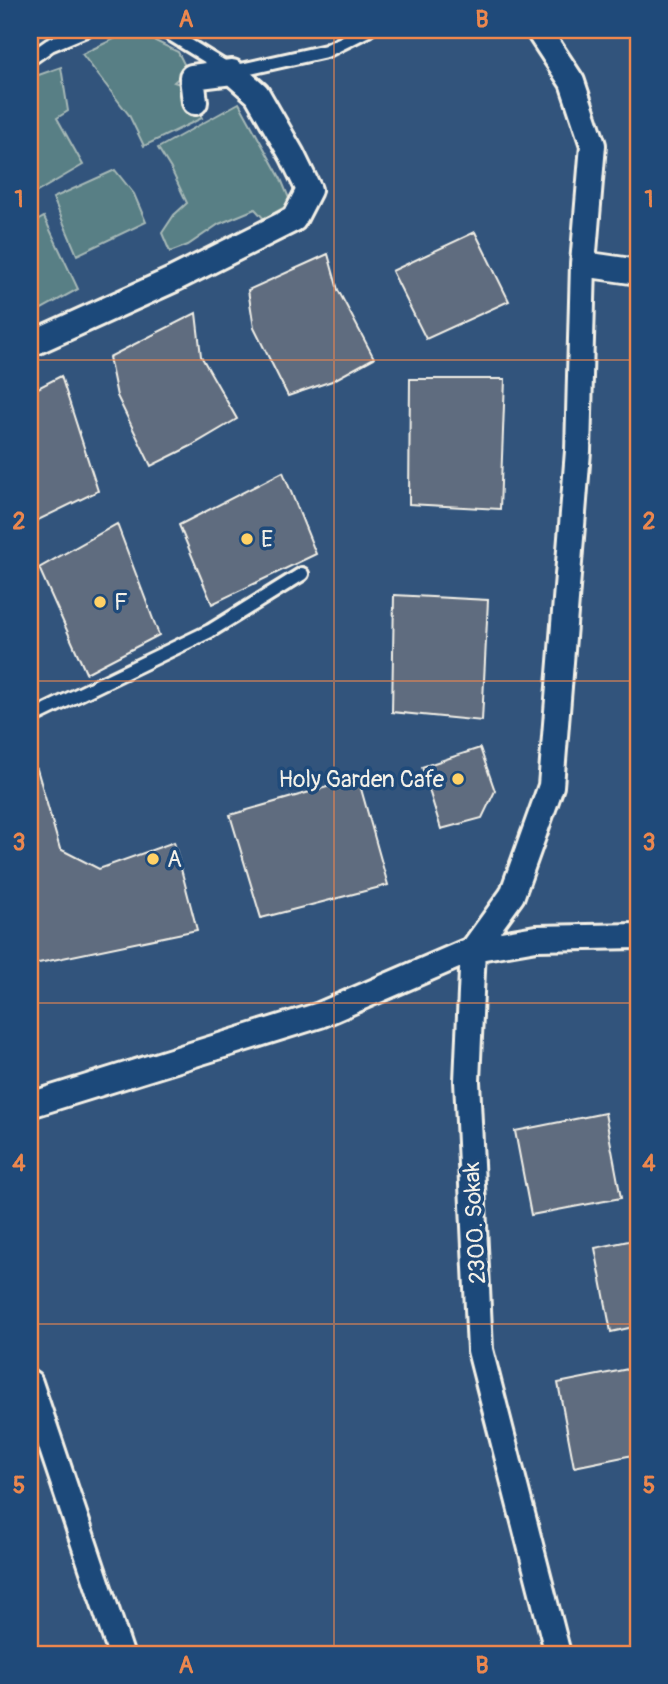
<svg xmlns="http://www.w3.org/2000/svg" width="668" height="1684" viewBox="0 0 668 1684" font-family="Pangolin,sans-serif">
	<rect width="100%" height="100%" fill="#32547c"/>
	<filter id="ink" filterUnits="userSpaceOnUse"><feTurbulence type="fractalNoise" baseFrequency=".0143" numOctaves="2"/><feDisplacementMap in="SourceGraphic" scale="14" xChannelSelector="R" yChannelSelector="G"/><feConvolveMatrix kernelMatrix="1 2 1 2 8 2 1 2 1" color-interpolation-filters="sRGB"/></filter>
	<g filter="url(#ink)">
		<!-- green -->
		<path fill="#587f85" stroke="#a6b8b6" stroke-width="2" d="M133,30L178,52L187,70L174,82L186,86L202,118L144,146L129,115L82,54Z
			M61,67L68,111L57,118L83,165L30,196V78Z
			M239,103L281,179L291,203L264,219L255,209L219,224L188,245L170,252L162,233L174,215L187,203L171,169L158,148Z
			M115,170L134,194L146,222L77,255L53,198Z
			M44,217L78,289L40,310L30,291V225Z"/>
		<!-- building -->
		<path fill="#5f6c7f" stroke="#f4f1e8" stroke-width="2" d="M475,232L509,301L426,339L392,271Z
			M328,254L338,290L374,358L332,381L288,396L254,328L248,290Z
			M196,313L201,356L237,419L191,446L151,466L117,396L109,357Z
			M61,376L98,491L30,524V392Z
			M410,379H505L500,509L409,504Z
			M283,472L316,554L212,604L179,525Z
			M117,524L159,635L86,673L39,568Z
			M394,595L488,600L482,721L392,712Z
			M30,672L39,696L30,700Z
			M480,748L495,791L482,818L441,829L422,767Z
			M37,769L60,849L99,869L174,842L197,930L34,964L30,962V773Z
			M358,778L388,885L261,918L230,815Z
			M605,1113L621,1198L531,1215L515,1131Z
			M638,1239V1326L611,1332L595,1248Z
			M638,1367V1454L574,1467L558,1383Z"/>
		<g fill="none" stroke-linecap="round" stroke-linejoin="round">
			<!-- service casing -->
			<g stroke="#f4f1e8" stroke-width="18">
				<path id="service" d="M157,30L167,32L232,72L326,51L368,30
					M30,59L50,45L86,30
					M30,718L210,631L302,574"/>
			</g>
			<!-- minor casing -->
			<g stroke="#f4f1e8" stroke-width="30">
				<path id="minor" d="M538,30L572,82L593,145L583,264L638,272
					M35,342L172,280L294,219L309,190L292,155L257,94L232,72L192,77L195,102
					M30,1105L320,1015L473,949L512,895L551,786L578,451L583,264
					M30,1383L121,1654
					M558,1654L480,1350L467,1081L473,949L536,938L638,936"/>
			</g>
			<!-- service -->
			<use href="#service" stroke="#1f4a7a" stroke-width="12"/>
			<!-- minor -->
			<use href="#minor" stroke="#1f4a7a" stroke-width="24"/>
		</g>
	</g>
	<!-- grid -->
	<path fill="none" stroke="#ec874e" stroke-width="2" stroke-opacity="0.55" d="M334,30V1654M30,360H638M30,681H638M30,1003H638M30,1324H638"/>
	<!-- markers -->
	<g fill="#ffd166" stroke="#1f4a7a" stroke-width="2.5">
		<circle cx="247" cy="539" r="7"/>
		<circle cx="100" cy="602" r="7"/>
		<circle cx="458" cy="779" r="7"/>
		<circle cx="153" cy="859" r="7"/>
	</g>
	<g text-anchor="middle" stroke-width="7" stroke-linejoin="round" paint-order="stroke">
		<!-- poi labels -->
		<g font-size="23" fill="#f4f1e8" stroke="#1f4a7a" text-anchor="start">
			<text x="261" y="547">E</text>
			<text x="114" y="610">F</text>
			<text x="444" y="787" text-anchor="end">Holy Garden Cafe</text>
			<text x="167" y="867">A</text>
		</g>
		<!-- street labels -->
		<g font-size="23" fill="#f4f1e8" stroke="#1f4a7a">
			<text transform="translate(474 1223) rotate(-93)" y="8">2300. Sokak</text>
		</g>
	</g>
	<!-- margin -->
	<rect width="668" height="1684" fill="none" stroke="#1f4a7a" stroke-width="77"/>
	<rect x="38" y="38" width="592" height="1608" fill="none" stroke="#ec874e" stroke-width="2.5"/>
	<g font-size="23" text-anchor="middle" font-weight="bold" fill="#ec874e">
		<text x="186" y="27">A</text>
		<text x="482" y="27">B</text>
		<text x="19" y="207">1</text>
		<text x="649" y="207">1</text>
		<text x="19" y="529">2</text>
		<text x="649" y="529">2</text>
		<text x="19" y="850">3</text>
		<text x="649" y="850">3</text>
		<text x="19" y="1171">4</text>
		<text x="649" y="1171">4</text>
		<text x="19" y="1493">5</text>
		<text x="649" y="1493">5</text>
		<text x="186" y="1673">A</text>
		<text x="482" y="1673">B</text>
	</g>
</svg>
